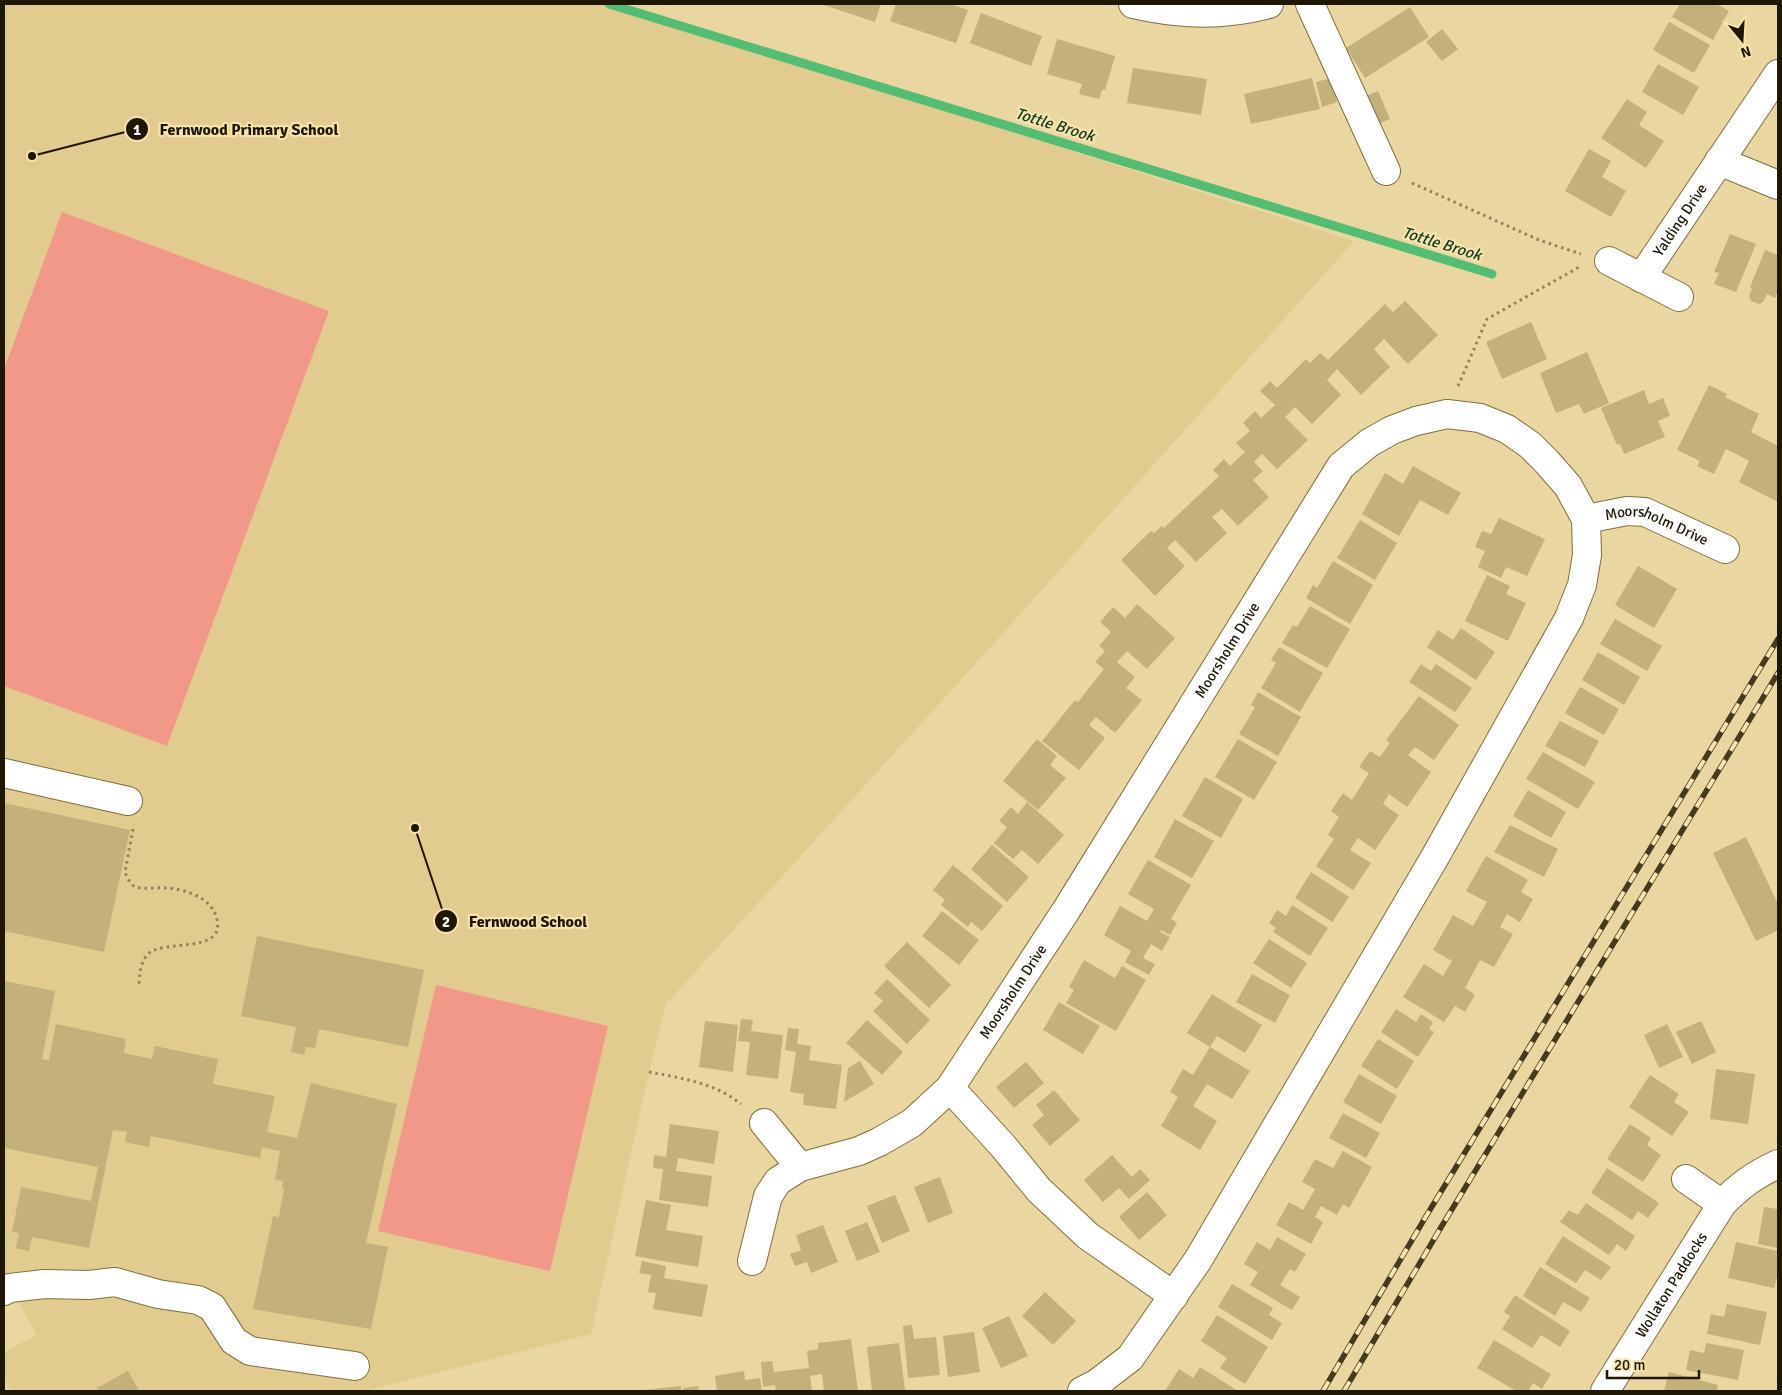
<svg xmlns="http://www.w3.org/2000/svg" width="1782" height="1395" viewBox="0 0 1782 1395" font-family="Signika,sans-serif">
	<rect width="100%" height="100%" fill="#e9d6a0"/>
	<!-- built -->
	<path fill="#e1cb8e" d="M4,4H610L1354,241L987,651L666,1004L649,1072L591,1334L364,1391H11L4,1380V1352L37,1335L4,1275Z"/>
	<!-- green -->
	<path fill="#f29888" d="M62,212L329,311L167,746L4,686V369Z
		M436,985L608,1026L550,1271L378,1231Z"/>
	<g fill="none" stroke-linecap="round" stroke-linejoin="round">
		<!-- stream -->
		<path stroke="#54bd73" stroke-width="9" d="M609,4L1492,274"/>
	</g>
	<!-- building -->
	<path fill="#c3b07b" d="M821,4H881L875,22Z
		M896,4H950L968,10L956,43L890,21Z
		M1680,4H1716L1729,11L1713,40L1672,17Z
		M1410,7L1429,37L1365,78L1346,48Z
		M981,13L1042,36L1031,66L970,43Z
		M1669,22L1710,45L1694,73L1653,50Z
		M1442,29L1458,49L1442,61L1426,42Z
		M1057,39L1115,56L1105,90H1102L1099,99L1079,94L1082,84L1047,74Z
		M1658,64L1699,87L1683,115L1642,92Z
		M1133,68L1207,79L1201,115L1127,103Z
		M1312,78L1320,109L1251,124L1244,94Z
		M1331,78L1337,102L1322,107L1316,82Z
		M1378,91L1390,119L1378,124L1366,96Z
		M1627,99L1647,112L1639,125L1664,141L1646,168L1601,138Z
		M1589,149L1611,161L1602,177L1626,191L1611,217L1565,191Z
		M1730,234L1756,244L1736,292L1714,284L1719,273L1714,272Z
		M1765,250L1778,255V291L1775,298L1767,294L1763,302L1759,304L1751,301L1749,296L1752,288L1750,287Z
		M1405,301L1438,335L1408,364L1384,339L1374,349L1390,367L1361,395L1337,369L1327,380L1341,395L1312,424L1295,407L1285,417L1308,440L1277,469L1262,454L1254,462L1263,471L1253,480L1269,497L1238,526L1222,509L1212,517L1227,533L1196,562L1175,540L1167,548L1185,566L1155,596L1121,560L1151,531L1154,533L1162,526L1164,528L1219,476L1213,470L1224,459L1230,466L1245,452L1236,443L1250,431L1243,423L1255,411L1261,418L1275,405L1260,391L1270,381L1277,388L1306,359L1310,363L1320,353L1328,360L1385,304L1393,312Z
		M1531,322L1547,359L1502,379L1486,342Z
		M1587,352L1609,403L1584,414L1579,404L1556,413L1540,373Z
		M1709,385L1727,394L1725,397L1759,414L1751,432L1778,446V502L1739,482L1749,461L1738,455L1726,449L1714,474L1697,466L1700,461L1677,450Z
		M1644,390L1649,404L1663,398L1670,416L1658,421L1665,437L1624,454L1620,444L1617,445L1601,408Z
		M1413,466L1461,493L1448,515L1420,500L1399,536L1362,514L1385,473L1403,484Z
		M1499,518L1545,539L1527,576L1506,567L1501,578L1478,567L1485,551L1475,547L1482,531L1491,534Z
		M1360,520L1397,543L1375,580L1337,558Z
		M1333,561L1373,585L1350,624L1306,598L1313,585L1317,588Z
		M1638,566L1677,589L1654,628L1615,605Z
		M1487,575L1510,586L1506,594L1526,603L1508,641L1465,621Z
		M1137,604L1175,638L1147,669L1127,651L1117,662L1135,677L1126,688L1142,700L1115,733L1096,717L1089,725L1105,738L1079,770L1042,741L1075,700L1078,702L1104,669L1095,662L1105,651L1099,646L1111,632L1100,622L1113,607L1125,618Z
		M1310,606L1350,629L1327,668L1282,643L1293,625L1297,627Z
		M1615,619L1662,646L1647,671L1600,644Z
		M1461,628L1495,652L1476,680L1427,647L1438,630L1453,640Z
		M1279,647L1323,673L1300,712L1261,688L1276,663L1271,660Z
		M1598,652L1640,677L1624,705L1582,680Z
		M1421,664L1431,671L1436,664L1472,688L1455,712L1409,682Z
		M1580,687L1619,709L1604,735L1565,713Z
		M1258,692L1301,717L1278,756L1239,734L1255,707L1251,705Z
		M1419,696L1459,725L1434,760L1415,747L1408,755L1431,772L1407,807L1389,794L1383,804L1399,815L1375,850L1358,838L1350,850L1371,863L1353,890L1316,866L1334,839L1328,835L1339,817L1331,811L1343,793L1352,800L1369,773L1359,767L1370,751L1380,757L1390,743L1386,740Z
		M1560,721L1599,741L1585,767L1545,746Z
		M1037,739L1057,756L1050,765L1066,778L1038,810L1003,781Z
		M1238,739L1277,762L1254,800L1215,777Z
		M1543,752L1595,782L1578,809L1526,779Z
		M1205,777L1243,799L1221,838L1182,816Z
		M1528,790L1566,812L1551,838L1513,816Z
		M1027,802L1064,835L1038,864L1022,850L1013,859L994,843L1007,827L999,821L1011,807L1018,814Z
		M4,803L130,830L104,952L4,931Z
		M1175,819L1214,841L1192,878L1154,857Z
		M1510,825L1558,849L1544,877L1494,852Z
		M1746,837L1778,904V930L1756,941L1713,853Z
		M992,845L1029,877L1007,902L971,869Z
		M1486,856L1528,880L1521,892L1533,899L1520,922L1507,914L1500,927L1513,934L1494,967L1480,960L1465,988L1475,995L1465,1012L1455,1006L1444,1022L1403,997L1424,964L1443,976L1452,961L1433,950L1453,915L1473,926L1487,902L1466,891Z
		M1148,860L1191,885L1171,919L1177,923L1170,935L1161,930L1160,932L1170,937L1162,951L1151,944L1143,958L1155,964L1149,975L1125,962L1131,951L1104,935L1120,906L1147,921L1154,909L1128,894Z
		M953,865L1003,906L982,931L971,922L968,927L941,905L945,900L933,890Z
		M1311,872L1349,897L1332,922L1295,898Z
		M1292,905L1328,928L1310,956L1273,932L1276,928L1269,923L1277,910L1286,916Z
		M942,911L979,940L959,965L922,936Z
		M257,936L424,970L408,1047L319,1029L315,1048L306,1047L304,1055L291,1052L296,1027L241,1016Z
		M1269,939L1307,963L1291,988L1253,963Z
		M907,942L951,985L929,1008L884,966Z
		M1084,960L1115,978L1122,966L1146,980L1116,1031L1066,1003L1074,990L1069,987Z
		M1252,974L1290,995L1275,1023L1236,1002Z
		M887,979L930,1020L907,1044L873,1011L883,1001L874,993Z
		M4,981L55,991L42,1059L49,1060L56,1024L126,1039L124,1053L152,1059L155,1046L218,1059L213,1084L275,1096L267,1132L297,1138L311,1083L397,1104L366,1243L388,1247L371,1329L253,1309L273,1216L279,1217L284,1189H282L283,1181L275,1180L280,1151L262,1147L260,1158L151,1136L149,1147L125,1142L127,1132L113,1130L89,1248L32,1237L29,1251L16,1248L19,1233L12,1232L21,1187L91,1201L98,1167L4,1148Z
		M1212,994L1262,1025L1245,1053L1217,1036L1210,1047L1187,1033Z
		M1059,1002L1100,1026L1083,1054L1043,1030Z
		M1396,1009L1416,1022L1421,1014L1433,1022L1429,1029L1434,1032L1418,1057L1381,1032Z
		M741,1019L753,1020L751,1031L783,1035L778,1079L746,1075L750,1042L738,1041Z
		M867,1020L903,1052L882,1075L846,1043Z
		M705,1021L738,1025L733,1072L699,1067Z
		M1701,1021L1716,1052L1692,1064L1676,1032Z
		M1667,1024L1683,1057L1659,1068L1644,1035Z
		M788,1028L799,1029L797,1044L811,1046L809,1060L842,1065L836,1109L803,1105L804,1094L790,1092L796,1052L785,1050Z
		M1378,1039L1414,1061L1397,1089L1361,1066Z
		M1210,1047L1250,1071L1232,1099L1207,1084L1193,1106L1217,1121L1200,1150L1161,1126L1178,1097L1170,1092L1183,1069L1193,1075Z
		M860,1061L874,1084L844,1102L848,1068Z
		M1026,1062L1044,1083L1014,1108L996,1087Z
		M1716,1069L1755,1074L1748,1124L1710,1119Z
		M1359,1074L1397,1096L1381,1124L1343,1102Z
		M1650,1075L1679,1094L1674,1102L1689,1112L1672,1136L1629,1107Z
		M1054,1090L1080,1120L1050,1146L1032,1125L1044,1115L1036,1105Z
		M1343,1113L1380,1133L1366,1158L1329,1138Z
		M670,1124L719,1131L714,1164L678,1158L676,1171L712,1176L708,1207L659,1200L663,1169L653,1168L654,1155L666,1157Z
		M1630,1124L1651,1138L1647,1145L1661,1155L1643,1182L1607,1159Z
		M1343,1151L1372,1167L1349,1208L1343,1204L1337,1215L1321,1206L1315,1217L1323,1222L1311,1244L1276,1225L1289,1202L1303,1210L1315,1189L1302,1182L1315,1159L1333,1168Z
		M1112,1155L1132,1177L1140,1169L1150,1180L1129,1199L1119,1188L1103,1202L1084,1180Z
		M1607,1168L1659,1203L1648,1218L1638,1211L1632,1220L1591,1193Z
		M940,1177L953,1213L928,1223L914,1187Z
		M1147,1192L1167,1215L1139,1240L1119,1217Z
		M895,1195L910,1231L882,1243L867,1206Z
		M646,1200L671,1205L666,1230L703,1236L698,1267L635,1256Z
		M1586,1203L1635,1236L1626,1251L1617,1244L1609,1255L1560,1222L1569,1210L1578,1215Z
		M1764,1207L1778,1209V1248L1758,1244Z
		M867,1222L880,1252L857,1261L845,1231Z
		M823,1225L838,1262L811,1273L807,1262L795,1266L790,1254L801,1250L796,1235Z
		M1563,1236L1611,1267L1601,1280L1585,1270L1576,1283L1545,1264Z
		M1277,1237L1306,1254L1295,1272L1290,1269L1280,1285L1300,1297L1292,1310L1250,1285L1258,1272L1244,1264L1257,1242L1270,1250Z
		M1736,1242L1778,1251V1277H1777L1774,1288L1728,1278Z
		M642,1261L666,1266L664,1278L708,1285L702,1317L653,1309L656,1293L648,1292L651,1275L639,1273Z
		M1540,1267L1590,1298L1581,1312L1563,1302L1555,1316L1523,1296Z
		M1232,1284L1273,1308L1269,1315L1282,1323L1272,1340L1218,1307Z
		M1045,1292L1076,1321L1053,1345L1022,1316Z
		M1515,1295L1570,1331L1560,1347L1541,1335L1532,1348L1502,1329L1510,1316L1504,1312Z
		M1727,1304L1767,1312L1760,1345L1707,1334L1711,1314L1724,1317Z
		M1217,1315L1268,1347L1245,1384L1220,1368L1227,1358L1201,1341Z
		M1009,1316L1028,1356L1001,1368L982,1328Z
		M912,1325L914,1339L936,1337L940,1375L908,1378L903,1326Z
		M974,1332L980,1372L948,1377L943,1336Z
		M851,1339L858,1391H824L822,1374L810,1376L812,1391H776L775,1385L763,1387L761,1362L772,1361L774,1372L809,1368L807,1351L818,1349V1343Z
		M1494,1340L1551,1374L1542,1389L1533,1383L1528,1391H1516L1477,1368Z
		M899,1343L905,1390L872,1391L867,1347Z
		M1706,1343L1744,1350L1738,1380L1686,1370L1690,1350L1704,1353Z
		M1200,1367L1238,1391H1165L1179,1369L1193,1378Z
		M128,1371L139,1391H99L97,1388Z
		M744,1371L745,1380L760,1378L762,1391H717L715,1376Z
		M1669,1372L1718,1385L1717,1391H1664Z
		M681,1386V1391H644V1390Z
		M698,1386L699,1391H683V1388Z"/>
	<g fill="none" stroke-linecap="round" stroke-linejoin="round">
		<!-- minor casing -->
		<g stroke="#806f3c" stroke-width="30">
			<g id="minor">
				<path d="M1133,4C1178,15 1224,16 1269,4"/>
				<path d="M1310,4L1386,171"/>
				<path d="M1719,161L1778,185"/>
				<path d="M1609,261L1679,297"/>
				<path id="s1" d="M1641,278L1778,74"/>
				<path id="s2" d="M1586,519L1627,511L1645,512L1725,549"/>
				<path d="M4,773L128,801"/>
				<path d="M950,1088L1003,1146L1039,1190L1088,1236L1174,1296"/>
				<path d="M764,1123L800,1167"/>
				<path d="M1686,1179L1722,1204"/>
				<path id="s3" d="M752,1261L768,1196L778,1181L800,1167L859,1151L879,1142L912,1123L950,1088L1067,909L1341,466L1369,443L1392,430L1416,421L1447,414L1480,418L1507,429L1530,445L1547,462L1568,486L1586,519L1587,555L1582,585L1569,618L1435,857L1198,1260L1130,1358L1096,1384L1082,1391"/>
				<path d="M4,1291L10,1288L44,1284L89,1285L115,1282L158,1294L198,1300L212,1307L234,1341L250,1351L355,1366"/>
				<path id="s4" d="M1605,1391L1722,1204C1740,1185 1755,1175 1778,1164"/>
			</g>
		</g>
		<!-- path -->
		<path stroke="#8f815a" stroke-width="3" stroke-dasharray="2.5 4" stroke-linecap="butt" d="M1412,183L1539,240L1581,254
			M1458,386L1487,319L1581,266
			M133,829L125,872C127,877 130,885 136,887C145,890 156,887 166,888C186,889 213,898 217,920C225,955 161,938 147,955C140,964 140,973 139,984
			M649,1072C681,1078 715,1083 741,1104"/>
		<!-- minor -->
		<use href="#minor" stroke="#fff" stroke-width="28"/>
		<!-- rail casing -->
		<g stroke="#443a20" stroke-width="5.5">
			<path id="rail" d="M1323,1391L1425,1218L1778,639
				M1344,1391L1440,1229L1778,673"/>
		</g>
		<!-- rail -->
		<use href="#rail" stroke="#f7e3ad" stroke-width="4" stroke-dasharray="11" stroke-linecap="butt"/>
	</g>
	<g text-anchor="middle" stroke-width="4.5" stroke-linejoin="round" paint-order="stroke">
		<!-- street labels -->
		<g font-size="15" fill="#1e1703" stroke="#f7e3ad">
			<text dy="5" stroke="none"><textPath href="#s1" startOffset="70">Yalding Drive</textPath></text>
			<text dy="5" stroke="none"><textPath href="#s2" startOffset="74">Moorsholm Drive</textPath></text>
			<text dy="5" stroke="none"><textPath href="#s3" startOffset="802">Moorsholm Drive</textPath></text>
			<text dy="5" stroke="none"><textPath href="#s3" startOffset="399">Moorsholm Drive</textPath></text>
			<text dy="5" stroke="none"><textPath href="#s4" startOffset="125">Wollaton Paddocks</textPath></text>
		</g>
		<!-- water labels -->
		<g font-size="16" font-style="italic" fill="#0f3a1d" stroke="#f7e3ad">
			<text transform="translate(1055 124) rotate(17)" y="6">Tottle Brook</text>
			<text transform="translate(1442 243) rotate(17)" y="6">Tottle Brook</text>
		</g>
	</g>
	<!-- callouts -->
	<path fill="none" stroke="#1e1703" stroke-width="2" d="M32 156L137 129M415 828L446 921"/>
	<g fill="#1e1703" stroke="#f7e3ad" stroke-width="2">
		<circle cx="32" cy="156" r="5"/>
		<circle cx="415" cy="828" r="5"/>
		<circle cx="137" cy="129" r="12"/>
		<circle cx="446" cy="921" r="12"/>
	</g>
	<g font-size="15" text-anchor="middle" font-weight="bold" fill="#fff">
		<text x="137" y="135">1</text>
		<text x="446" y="927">2</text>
	</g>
	<g font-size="16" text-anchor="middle" font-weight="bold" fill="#1e1703" stroke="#f7e3ad" stroke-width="4.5" stroke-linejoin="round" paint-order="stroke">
		<text x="249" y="135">Fernwood Primary School</text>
		<text x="528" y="927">Fernwood School</text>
	</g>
	<!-- border -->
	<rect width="1782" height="1395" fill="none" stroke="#1e1703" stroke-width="10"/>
	<!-- north arrow -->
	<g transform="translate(1742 40) rotate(162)" stroke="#f7e3ad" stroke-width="4" paint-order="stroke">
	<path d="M0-4L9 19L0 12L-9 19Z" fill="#1e1703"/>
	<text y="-8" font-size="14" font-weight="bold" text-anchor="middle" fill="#1e1703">N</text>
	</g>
	<!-- scale -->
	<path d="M1607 1370v8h92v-8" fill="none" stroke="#1e1703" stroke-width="2.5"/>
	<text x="1614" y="1370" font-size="15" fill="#1e1703" stroke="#f7e3ad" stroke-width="4" paint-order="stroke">20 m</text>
</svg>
